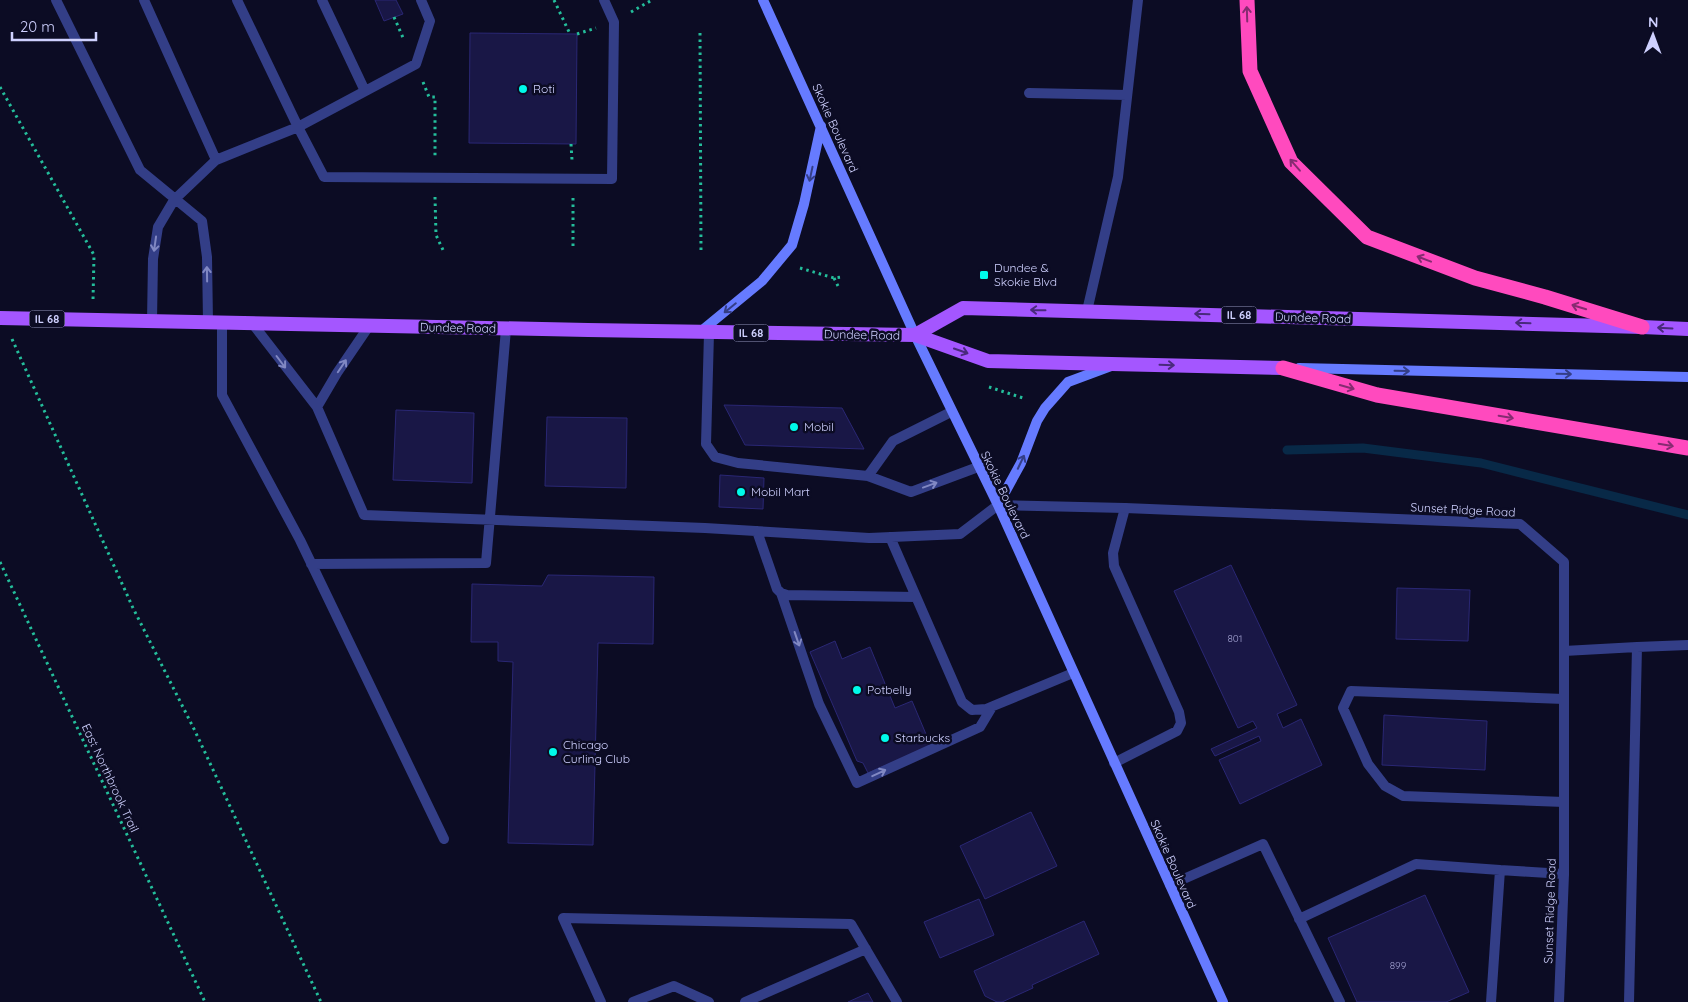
<svg xmlns="http://www.w3.org/2000/svg" width="1688" height="1002" viewBox="0 0 1688 1002" font-family="Quicksand,sans-serif">
	<rect width="100%" height="100%" fill="#0c0c24"/>
	<g fill="none" stroke-linecap="round" stroke-linejoin="round">
		<!-- stream -->
		<path stroke="#082947" stroke-width="9" d="M1287,450L1363,448L1481,463L1688,515"/>
	</g>
	<!-- building -->
	<path fill="#191746" stroke="#2a2774" d="M375,0H396L403,14L384,21Z
		M470,33L577,34L576,144L469,143Z
		M724,405L842,408L864,449L745,445Z
		M396,410L474,413L472,483L393,480Z
		M547,417L627,418L626,488L545,486Z
		M720,475L764,478L763,509L719,507Z
		M1231,565L1297,705L1277,714L1283,728L1301,719L1322,765L1240,804L1219,760L1261,741L1259,736L1215,756L1211,749L1257,728L1253,721L1238,728L1174,591Z
		M548,575L654,577L653,644L598,643L593,845L508,843L513,662L498,661V642H471L472,584L542,586Z
		M1397,588L1470,590L1468,641L1396,639Z
		M835,641L842,659L870,647L895,708L912,701L931,746L868,773L863,763L857,761L810,652Z
		M1384,715L1487,721L1485,770L1382,765Z
		M1031,812L1057,866L985,899L960,846Z
		M1425,895L1469,992L1446,1002H1357L1328,938Z
		M979,899L994,935L940,958L924,922Z
		M1084,921L1099,954L1032,985L1033,988L1002,1002H997L985,996L974,971Z
		M868,993L873,1002H848Z"/>
	<g fill="none" stroke-linecap="round" stroke-linejoin="round">
		<!-- path -->
		<path stroke="#24be9b" stroke-width="3" stroke-dasharray="2.5 4" stroke-linecap="butt" d="M554,0L570,34
			M631,12L652,0
			M394,17L404,40
			M700,33L701,253
			M577,34L596,28
			M423,82L429,97H435V159
			M0,87L94,255L93,300
			M571,144L572,160
			M435,197L436,235L443,250
			M573,198V250
			M800,268L834,278L842,277
			M834,278L838,286
			M12,339L133,608L195,731L321,1002
			M989,387L1026,399
			M0,562L205,1002"/>
		<!-- service -->
		<path stroke="#333e87" stroke-width="10" d="M56,0L140,170L202,221L207,257L208,322
			M144,0L216,160
			M237,0L298,127L416,64L430,21L421,0
			M322,0L365,91
			M1029,93L1127,95
			M1087,311L1118,177L1138,0
			M152,321L153,259L158,227L174,200L216,160L298,127L324,177L612,179L614,22L604,0
			M222,323V395L300,540L444,839
			M252,323L317,407L364,515L705,528L869,538L960,534L998,505
			M709,333L706,444L715,457L738,463L868,476L911,492L978,467
			M317,407L337,373L369,326
			M868,476L893,441L951,412
			M757,531L777,589L781,593L787,595L916,597
			M890,537L962,702L972,710L986,709L1073,673
			M311,564L486,563L506,329
			M781,593L819,704L857,783L980,727L992,707
			M1637,647L1688,645
			M1564,651L1637,647L1629,1002
			M1114,763L1177,731L1181,723L1179,712L1114,566L1113,553L1125,508
			M1564,802L1403,796L1385,786L1368,764L1343,708L1351,691L1564,699
			M1500,870L1564,874
			M1170,885L1263,844L1340,1002
			M1299,919L1416,864L1500,870L1491,1002
			M601,1002L563,918L851,924L897,1002
			M633,1002L674,986L709,1002
			M745,1002L866,949"/>
		<!-- minor -->
		<path stroke="#333e87" stroke-width="10" d="M998,505L1125,508L1520,524L1564,562V874L1559,1002"/>
		<!-- secondary -->
		<path stroke="#667bff" stroke-width="10" d="M763,0L915,335L998,505L1223,1002
			M700,332L762,281L792,245L804,204L821,126
			M1299,368L1688,377
			M998,505L1021,463L1037,421L1045,408L1068,382L1111,366"/>
		<!-- primary -->
		<path stroke="#a456ff" stroke-width="14" d="M0,318L588,330L915,335L988,361L1283,368
			M915,335L963,308L1642,327L1688,329"/>
		<!-- motorway -->
		<path stroke="#ff4abe" stroke-width="15" d="M1247,0L1250,71L1291,162L1367,237L1475,278L1545,297L1642,327
			M1283,368L1377,395L1688,448"/>
	</g>
	<!-- one-way arrows -->
	<defs><path id="oneway-shaft" d="M-6 0H5M1.5-3L5.5 0L1.5 3" fill="none" stroke-width="1.6" stroke-linecap="round" stroke-linejoin="round" transform="scale(1.25)"/></defs>
	<g stroke="#862b71">
		<use href="#oneway-shaft" transform="translate(1247 14) rotate(-92)"/>
		<use href="#oneway-shaft" transform="translate(1295 165) rotate(-131)"/>
		<use href="#oneway-shaft" transform="translate(1424 259) rotate(-159)"/>
		<use href="#oneway-shaft" transform="translate(1579 307) rotate(-163)"/>
		<use href="#oneway-shaft" transform="translate(1347 387) rotate(16)"/>
		<use href="#oneway-shaft" transform="translate(1506 417) rotate(10)"/>
		<use href="#oneway-shaft" transform="translate(1666 445) rotate(10)"/>
	</g>
	<g stroke="#343e87">
		<use href="#oneway-shaft" transform="translate(811 174) rotate(102)"/>
		<use href="#oneway-shaft" transform="translate(730 308) rotate(141)"/>
		<use href="#oneway-shaft" transform="translate(1402 371) rotate(1)"/>
		<use href="#oneway-shaft" transform="translate(1564 374) rotate(1)"/>
		<use href="#oneway-shaft" transform="translate(1021 462) rotate(-65)"/>
	</g>
	<g stroke="#8188c3">
		<use href="#oneway-shaft" transform="translate(155 244) rotate(98)"/>
		<use href="#oneway-shaft" transform="translate(207 274) rotate(-91)"/>
		<use href="#oneway-shaft" transform="translate(281 362) rotate(53)"/>
		<use href="#oneway-shaft" transform="translate(342 366) rotate(-56)"/>
		<use href="#oneway-shaft" transform="translate(930 485) rotate(-20)"/>
		<use href="#oneway-shaft" transform="translate(797 639) rotate(71)"/>
		<use href="#oneway-shaft" transform="translate(879 773) rotate(-25)"/>
	</g>
	<g stroke="#492a7c">
		<use href="#oneway-shaft" transform="translate(1038 310) rotate(-179)"/>
		<use href="#oneway-shaft" transform="translate(1202 314) rotate(-178)"/>
		<use href="#oneway-shaft" transform="translate(1523 323) rotate(-178)"/>
		<use href="#oneway-shaft" transform="translate(1665 328) rotate(-177)"/>
		<use href="#oneway-shaft" transform="translate(961 351) rotate(19)"/>
		<use href="#oneway-shaft" transform="translate(1167 365) rotate(2)"/>
	</g>
	<!-- markers -->
	<g fill="#00faea" stroke="#0c0c24" stroke-width="2">
		<circle cx="523" cy="89" r="5"/>
		<rect x="979" y="270" width="10" height="10" rx="2.5"/>
		<circle cx="794" cy="427" r="5"/>
		<circle cx="741" cy="492" r="5"/>
		<circle cx="857" cy="690" r="5"/>
		<circle cx="885" cy="738" r="5"/>
		<circle cx="553" cy="752" r="5"/>
	</g>
	<g text-anchor="middle" stroke-width="5" stroke-linejoin="round" paint-order="stroke">
		<!-- number labels -->
		<g font-size="10" fill="#a2a2d1">
			<text x="1235" y="642">801</text>
			<text x="1398" y="969">899</text>
		</g>
		<!-- shield labels -->
		<g fill="#0c0c24" stroke="#9496bd" stroke-width="1">
			<rect x="1221.5" y="306.5" width="35" height="17" rx="4"/>
			<rect x="29.5" y="310.5" width="35" height="17" rx="4"/>
			<rect x="733.5" y="324.5" width="35" height="17" rx="4"/>
		</g>
		<g font-size="11" font-weight="bold" fill="#cfd1ff">
			<text x="1239" y="319">IL 68</text>
			<text x="47" y="323">IL 68</text>
			<text x="751" y="337">IL 68</text>
		</g>
		<!-- poi labels -->
		<g font-size="12" fill="#cfd1ff" stroke="#0c0c24" text-anchor="start">
			<text x="533" y="93">Roti</text>
			<text x="994" y="272">Dundee &amp;<tspan x="994" dy="14">Skokie Blvd</tspan></text>
			<text x="804" y="431">Mobil</text>
			<text x="751" y="496">Mobil Mart</text>
			<text x="867" y="694">Potbelly</text>
			<text x="895" y="742">Starbucks</text>
			<text x="563" y="749">Chicago<tspan x="563" dy="14">Curling Club</tspan></text>
		</g>
		<!-- street labels -->
		<g font-size="12" fill="#cfd1ff" stroke="#0c0c24">
			<text transform="translate(835 128) rotate(66)" y="4">Skokie Boulevard</text>
			<text transform="translate(1313 318) rotate(2)" y="4">Dundee Road</text>
			<text transform="translate(458 328) rotate(1)" y="4">Dundee Road</text>
			<text transform="translate(862 335) rotate(1)" y="4">Dundee Road</text>
			<text transform="translate(1005 495) rotate(64)" y="4">Skokie Boulevard</text>
			<text transform="translate(1463 510) rotate(3)" y="4">Sunset Ridge Road</text>
			<text transform="translate(110 778) rotate(65)" y="4">East Northbrook Trail</text>
			<text transform="translate(1173 864) rotate(66)" y="4">Skokie Boulevard</text>
			<text transform="translate(1550 911) rotate(-88)" y="4">Sunset Ridge Road</text>
		</g>
	</g>
	<!-- north arrow -->
	<g transform="translate(1653 35) rotate(1)" stroke="#0c0c24" stroke-width="4" paint-order="stroke">
	<path d="M0-4L9 19L0 12L-9 19Z" fill="#cfd1ff"/>
	<text y="-8" font-size="14" font-weight="bold" text-anchor="middle" fill="#cfd1ff">N</text>
	</g>
	<!-- scale -->
	<path d="M12 32v8h84v-8" fill="none" stroke="#cfd1ff" stroke-width="2.5"/>
	<text x="20" y="32" font-size="15" fill="#cfd1ff" stroke="#0c0c24" stroke-width="4" paint-order="stroke">20 m</text>
</svg>
